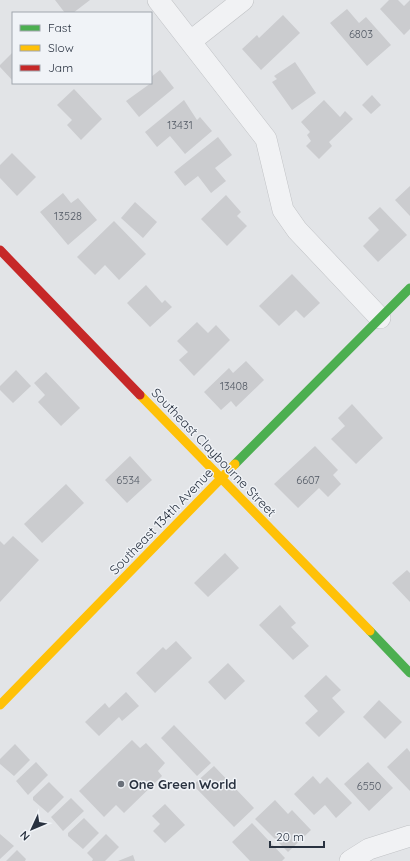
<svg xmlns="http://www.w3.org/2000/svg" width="410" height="861" viewBox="0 0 410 861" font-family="Quicksand,sans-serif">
	<rect width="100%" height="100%" fill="#e2e4e7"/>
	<!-- building -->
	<path fill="#cbcccf" d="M55,0H90L73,13H65Z
		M389,0H398L404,6L410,0V29L404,35L380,9Z
		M347,9L359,23L366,17L391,45L367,66L330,23Z
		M283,15L300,33L261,70L242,49L257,35L259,38Z
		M13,52V81L0,67V65Z
		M295,62L316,93L292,110L272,82L277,79L274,76Z
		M160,70L174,88L139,117L126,101L151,83V77Z
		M74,89L102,119L81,140L67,125L72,120L57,105Z
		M372,95L381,105L371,114L362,105Z
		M184,100L197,120L200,117L212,131L185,154L170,136L157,147L145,132Z
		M324,100L340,117L345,111L353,119L329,142L332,146L319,159L306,146L311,141L307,135L310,132L301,122Z
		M218,137L232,155L215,168L226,181L211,193L198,176L185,186L174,172Z
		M12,153L36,177L17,196L0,178V165Z
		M410,186V216L395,200Z
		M63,193L71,203L78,198L97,220L68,245L40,212Z
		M226,195L241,212L237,216L247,226L227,246L201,219Z
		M135,202L157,222L143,238L121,218Z
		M380,207L407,235L378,262L363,246L379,230L368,218Z
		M114,221L146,254L119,280L105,265L95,275L77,257Z
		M292,274L320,303L304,318L296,310L279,326L259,306Z
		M146,285L162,303L165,300L172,307L150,327L127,303Z
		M197,322L208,333L216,325L230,340L194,376L179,360L188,352L177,341Z
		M246,361L264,380L236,407L231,401L221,410L204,392L229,368L233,373Z
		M16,370L31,386L13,403L0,390V386Z
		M46,372L80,408L61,426L38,402L45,395L34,383Z
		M352,404L383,438L356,464L331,439L345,426L338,418Z
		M315,446L338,470L333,475L341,484L328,497L319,488L298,508L274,484Z
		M130,456L152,480L127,503L105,480Z
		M66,484L84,503L42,543L24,524Z
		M13,536L39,560L0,602V541L4,545Z
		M225,553L239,568L208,597L194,583Z
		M407,570L410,573V602L392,583Z
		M280,605L296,623L291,627L309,646L293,660L259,625Z
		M176,641L192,658L155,693L136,673L163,647L166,650Z
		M228,663L245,681L225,700L208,682Z
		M326,675L341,690L332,698L345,712L319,737L305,723L318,711L304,696Z
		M126,692L139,706L122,721L119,717L99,736L85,722L105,703L109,708Z
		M379,700L402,722L385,739L363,717Z
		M174,725L211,763L197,776L161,738Z
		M132,740L140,748L146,743L165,763L158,771L162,776L124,813L116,805L104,817L79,791Z
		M15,744L30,760L14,776L0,764V759Z
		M407,748L410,752V791L387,767Z
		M36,762L48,775L28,795L16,781Z
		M368,762L393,788L369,811L344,784Z
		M214,766L254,808L234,827L193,785Z
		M313,776L320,784L327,777L352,803L336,818L325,805L314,815L294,794Z
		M49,782L64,797L48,813L33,800V797Z
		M71,798L84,811L63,831L51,817Z
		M275,800L288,814L292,810L311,830L288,852L255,819Z
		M165,804L185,825L165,843L153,831L160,824L152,816Z
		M84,818L99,833L83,849L68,836V833Z
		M252,823L285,858L282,861H250L232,842Z
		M0,834L14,846L0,859Z
		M106,834L119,847L105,861H92L93,859L87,853Z
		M17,850L26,859L25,861H6Z
		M133,855L135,861H118Z"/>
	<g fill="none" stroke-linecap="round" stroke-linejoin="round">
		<!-- street casing -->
		<g stroke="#c0c2c5" stroke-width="22">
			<path id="street" d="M158,0L266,139L283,210L297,230L380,318
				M191,41L243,0
				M350,861L369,849L410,836"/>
		</g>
		<!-- street -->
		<use href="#street" stroke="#f1f2f4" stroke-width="21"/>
		<!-- fast -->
		<path stroke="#4caf50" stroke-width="9" d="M235,464L410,288
			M370,631L410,673"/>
		<!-- slow -->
		<path stroke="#ffc107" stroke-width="9" d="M140,395L370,631
			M0,705L235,464"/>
		<!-- jam -->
		<path stroke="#c62828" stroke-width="9" d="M0,250L140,395"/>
	</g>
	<!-- markers -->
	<circle fill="#6a707a" stroke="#f0f3f7" stroke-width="1.5" cx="121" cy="784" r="4"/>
	<g text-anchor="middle" stroke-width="3" stroke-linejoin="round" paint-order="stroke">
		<!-- number labels -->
		<g font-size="11" fill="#525964">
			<text x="361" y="38">6803</text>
			<text x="180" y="129">13431</text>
			<text x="68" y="220">13528</text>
			<text x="234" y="390">13408</text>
			<text x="128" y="484">6534</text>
			<text x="308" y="484">6607</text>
			<text x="369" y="790">6550</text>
		</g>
		<!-- street labels -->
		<g font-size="13" fill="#293240" stroke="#f0f3f7">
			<text transform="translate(214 452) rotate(46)" y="5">Southeast Claybourne Street</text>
			<text transform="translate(161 521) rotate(-46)" y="5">Southeast 134th Avenue</text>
		</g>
		<!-- poi labels -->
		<g font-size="13" font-weight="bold" fill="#293240" stroke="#f0f3f7" text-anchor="start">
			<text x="129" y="789">One Green World</text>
		</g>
	</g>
	<!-- legend -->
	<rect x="12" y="12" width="140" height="72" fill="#f0f3f7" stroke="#a0a6ae"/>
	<rect x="20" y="25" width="20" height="6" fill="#4caf50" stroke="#a0a6ae"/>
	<text x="48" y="32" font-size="12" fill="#293240">Fast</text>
	<rect x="20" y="45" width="20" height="6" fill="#ffc107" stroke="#a0a6ae"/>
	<text x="48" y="52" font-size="12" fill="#293240">Slow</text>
	<rect x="20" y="65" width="20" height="6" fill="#c62828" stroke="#a0a6ae"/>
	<text x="48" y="72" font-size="12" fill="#293240">Jam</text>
	<!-- north arrow -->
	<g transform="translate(32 829) rotate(226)" stroke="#f0f3f7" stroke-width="3" paint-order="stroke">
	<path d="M0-3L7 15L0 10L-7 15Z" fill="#293240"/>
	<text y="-6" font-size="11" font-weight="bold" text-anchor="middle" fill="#293240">N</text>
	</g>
	<!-- scale -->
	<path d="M270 841v6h54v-6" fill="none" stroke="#293240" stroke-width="2"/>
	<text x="276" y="841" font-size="12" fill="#293240" stroke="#f0f3f7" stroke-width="3" paint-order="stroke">20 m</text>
</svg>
